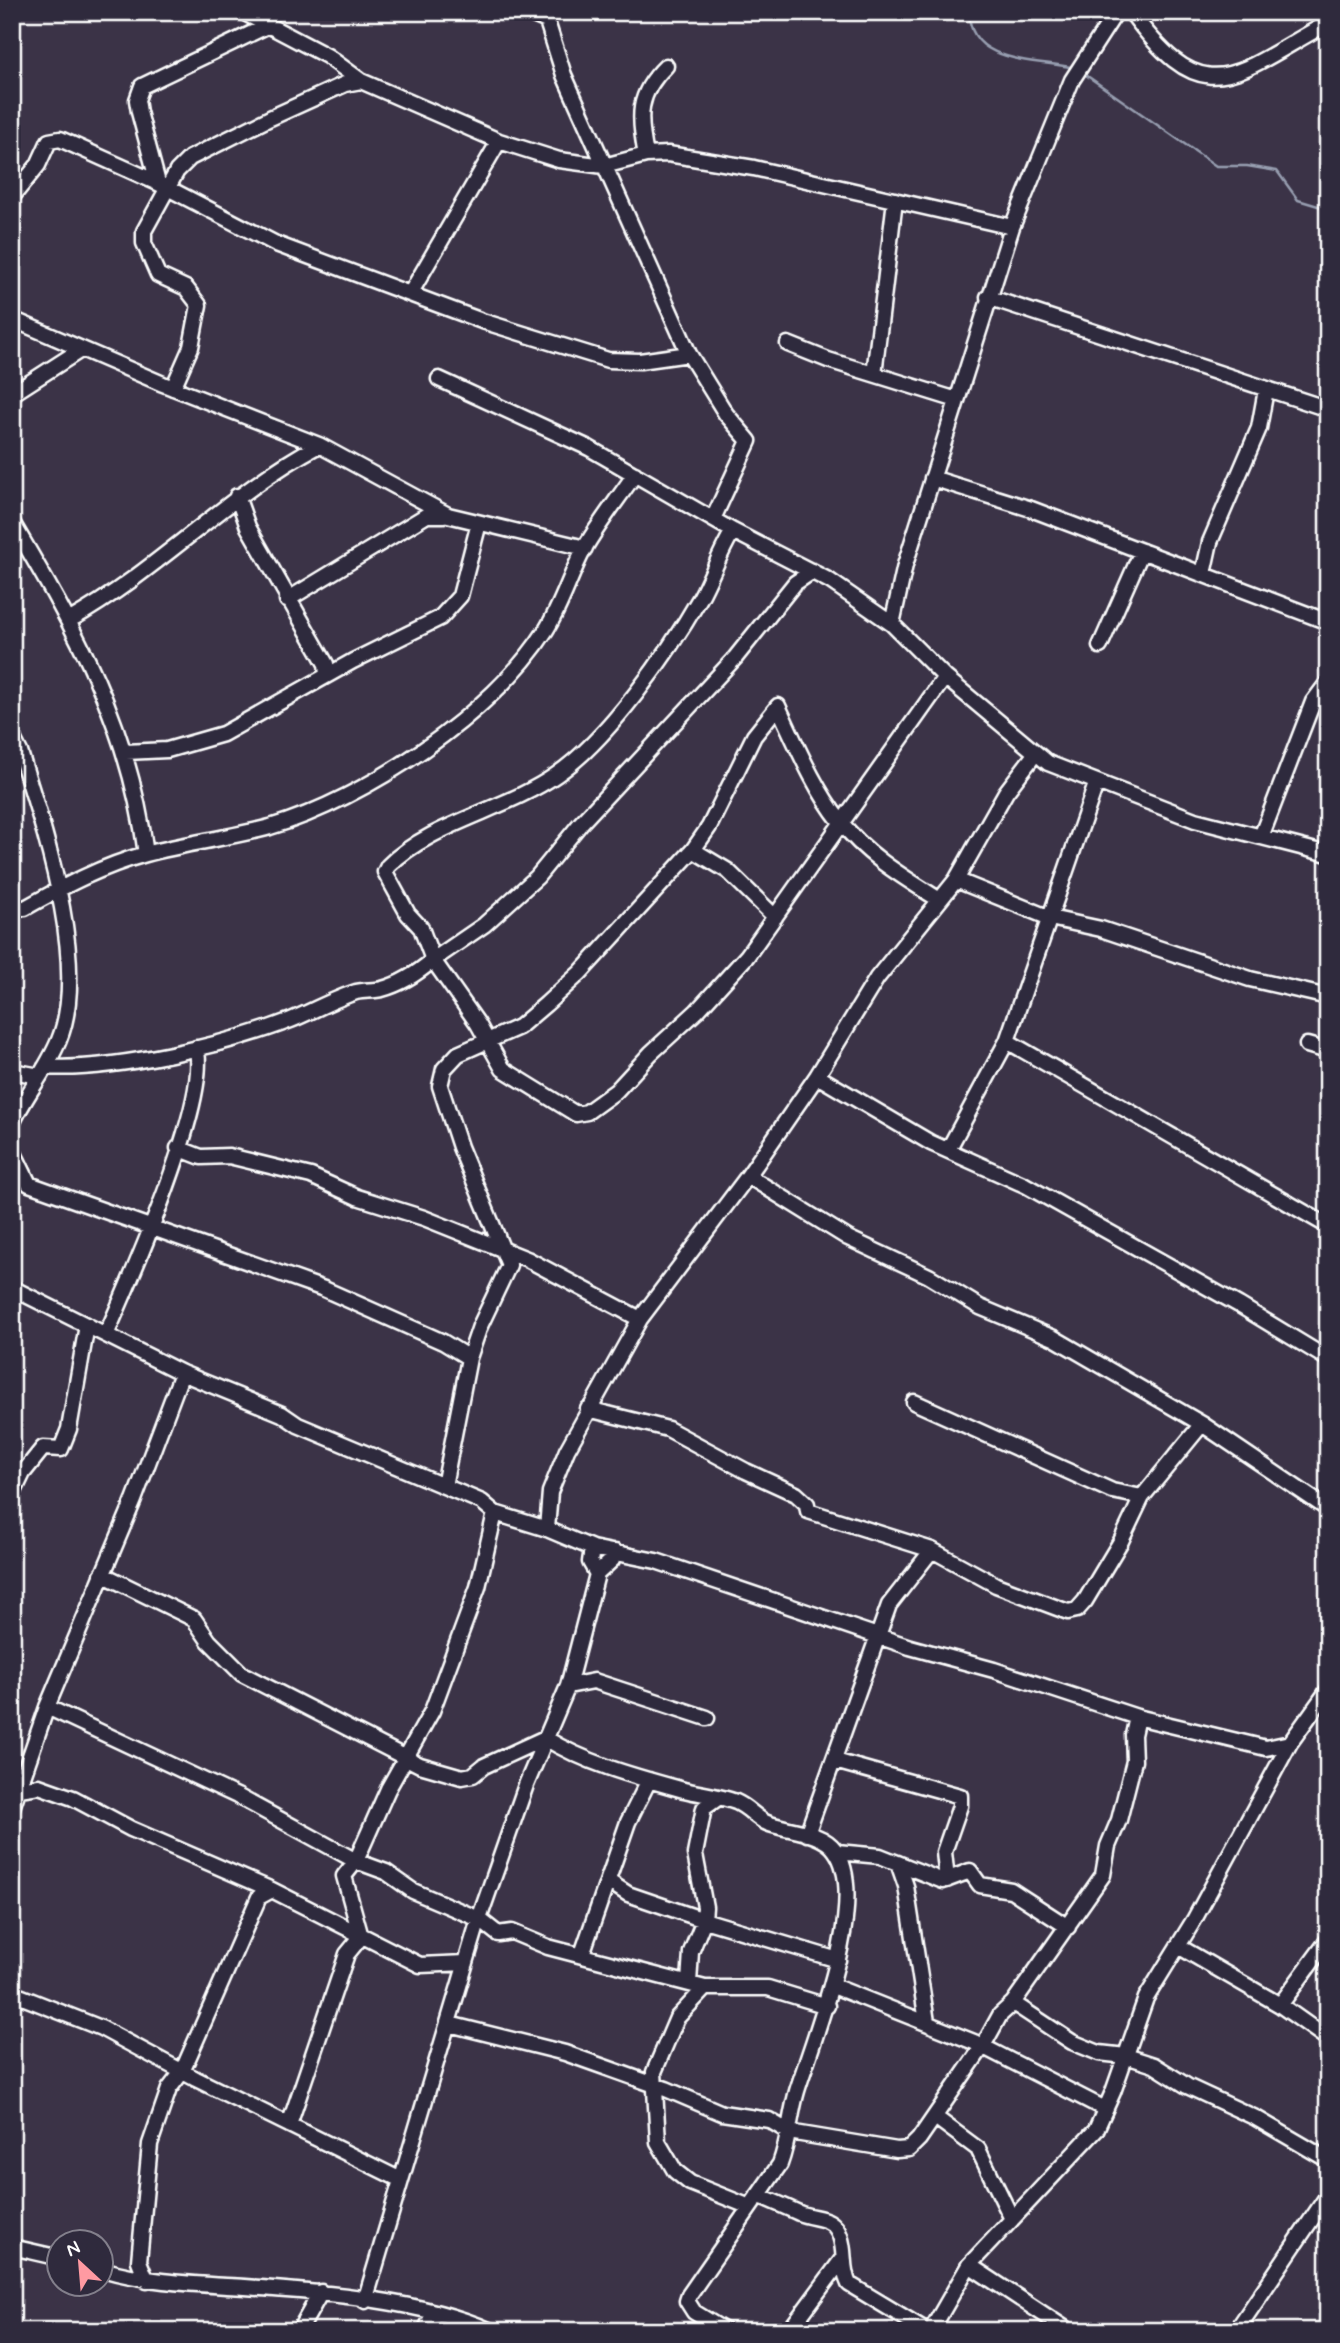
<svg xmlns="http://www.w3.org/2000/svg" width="1340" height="2343" viewBox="0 0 1340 2343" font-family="Mynerve,sans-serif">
	<rect width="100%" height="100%" fill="#3b3347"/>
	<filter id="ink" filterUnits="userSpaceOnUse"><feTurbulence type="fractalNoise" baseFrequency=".0143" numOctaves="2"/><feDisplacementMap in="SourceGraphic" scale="14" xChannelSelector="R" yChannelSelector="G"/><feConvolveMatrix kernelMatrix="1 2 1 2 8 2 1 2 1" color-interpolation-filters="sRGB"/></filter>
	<g filter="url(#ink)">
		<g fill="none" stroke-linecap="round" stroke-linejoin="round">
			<!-- stream -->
			<path stroke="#979eb0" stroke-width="2.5" d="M969,12C969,66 1040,59 1075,68
				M1083,73L1216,166H1247L1277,171L1298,200L1328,209"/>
			<!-- minor casing -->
			<g stroke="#fff" stroke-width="19">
				<path id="minor" d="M243,12L327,56L361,81L499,141L559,160L604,166L646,155L668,154L754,168L1012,227
					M526,12L547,21
					M544,12L564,75L689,354L726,414L749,441L713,519
					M1131,12C1206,116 1235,73 1328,23
					M646,155C638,116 637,94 666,66
					M158,183L139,112L137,100L142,86L269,25
					M12,197L38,165L49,141L60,139L158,183L276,244L482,321L608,360L640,361L689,354
					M410,294L499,141
					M988,297L1328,409
					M12,319L163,384L319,445L448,515L585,548
					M788,344L828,360L957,400
					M874,374L895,200
					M439,379L589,448L733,531L830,581L892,624L945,677L1048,763L1195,820L1328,854
					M173,388L191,347L199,305L186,288L158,275L144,243V231L177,171L190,158L270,118L345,84L361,81
					M12,394L82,349
					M932,478L1031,509L1328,622
					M237,496L248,527L326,664L327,675
					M12,522C77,632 129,725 146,854
					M813,571L795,583L735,658L581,823L537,877L484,925L433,960L478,1024L503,1069L576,1114L587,1112L616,1091L651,1053L697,1011L747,956L945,677
					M1203,574L1210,542L1259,428L1266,390
					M287,600L427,515H444
					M70,620C159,570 229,493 319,445
					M892,624L905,565L1012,227L1072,80L1116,12
					M1100,646L1142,551
					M12,736L20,752C43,827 90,964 59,1040C47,1070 25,1095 12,1124
					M126,752L167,750L223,734L353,661L440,618L460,596L479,523
					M1261,837L1313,702L1328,682
					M693,850L728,871L775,917
					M956,880L1050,918L1101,929L1250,979L1328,997
					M12,908H25C64,886 102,866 146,854C186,843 229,838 270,827C365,799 493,714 546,630C562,605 570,575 584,549C599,523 618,499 635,474
					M1007,1041L1328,1226
					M1307,1045L1328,1051
					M45,1067C111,1072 229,1044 291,1020C313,1011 334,999 356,992C364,990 374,991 382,989C401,984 419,972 433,960L421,928L408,914L385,872L388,866C431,823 506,810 556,775C608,740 669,652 700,598C712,576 720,552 733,531
					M12,1071L40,1076
					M817,1076L931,1143L1025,1185L1239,1305L1328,1359
					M178,1148L201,1157L229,1156L311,1176L357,1197L424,1218L527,1259L640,1319
					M12,1149L29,1184L324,1289L443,1342L469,1358
					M948,1150L1007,1041L1096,784
					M748,1176L848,1238L929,1276L980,1307L1054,1338L1202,1424L1328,1509
					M12,1288L182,1373L282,1414L298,1425L482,1502L495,1513L547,1529L592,1548L656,1561L910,1647L994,1670L1137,1717L1266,1748L1290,1743
					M106,1335C129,1283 212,1096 196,1048
					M914,1402L1112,1491L1142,1497
					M588,1409L668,1429L746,1471L796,1494L807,1504L808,1511L932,1550L996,1585L1068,1612L1077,1610L1085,1601L1121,1541L1142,1497L1202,1424
					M444,1486L469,1358L480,1326L509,1265L460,1147L440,1086L444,1069L458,1054L519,1027L546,1004L580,973L693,850L709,827L754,736L778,706C796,744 814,788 840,821C866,855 903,877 938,899
					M12,1496L23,1473L43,1448L61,1449L69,1429L87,1325
					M547,1529L550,1492L567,1450L640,1319L748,1176L817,1076L877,978L956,880L1006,792L1035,754
					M592,1548L590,1562L597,1574
					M102,1574L194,1619L209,1641L242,1674L420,1765L462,1777L473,1775L484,1766L545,1738C587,1764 637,1777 684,1790C701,1794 720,1796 736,1802C748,1807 756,1818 767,1823C788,1831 821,1831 835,1850C871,1898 813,2039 797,2091C790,2115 789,2140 780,2164L689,2295L687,2301L694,2312L725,2331
					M568,1686L594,1681L707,1718
					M47,1707L237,1796L356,1861L386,1872L413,1891L479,1919L498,1934L512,1932L548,1947L705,1988H768L827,2006
					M1137,1717L1133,1735L1134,1761L1119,1820L1108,1846L1103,1875L1013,2003L1072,2042L1099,2053L1126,2056L1154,2065L1187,2086L1256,2118L1328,2160
					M835,1761L960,1796V1806L944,1852L947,1880
					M19,1789L39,1786L73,1798L131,1829L272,1890L420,1965L466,1963
					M12,1808L47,1707L134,1500L182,1373
					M807,1834L889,1605L932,1550
					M837,1852L880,1856L943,1881L970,1871L980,1885L1011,1890L1068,1927
					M898,1863L906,1886L927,2022
					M608,1881L628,1894L704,1920L838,1960
					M1178,1946L1280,2005L1328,2039
					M582,1954L628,1822L649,1780
					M689,1983L691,1952L704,1920L705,1907L695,1854L704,1808L718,1798
					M833,1986L974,2042L1105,2109
					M705,1988L677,2018L654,2072L658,2142L675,2171L690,2183L750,2207
					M12,1993L101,2028L196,2079L399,2179
					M1280,2005L1328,1940
					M449,2024L565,2053L666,2089L722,2113L769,2120L789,2132L897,2150L909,2149L919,2139L983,2046L1000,2015L1013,2003
					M935,2117L978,2149L1011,2217
					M289,2125L347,1954L361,1937L344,1876L356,1861L388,1789L432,1711L478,1587L495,1513
					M758,2195C772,2201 786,2207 799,2213C816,2220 833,2215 840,2236C846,2252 841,2268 849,2284L927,2331
					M12,2247L60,2258
					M969,2265L1069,2331
					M102,2269C149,2283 196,2284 245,2287C320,2292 422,2300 491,2331
					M147,2281L139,2261L150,2144L169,2089L182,2072L259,1897L272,1890
					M365,2301L479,1919L526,1785L568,1686L597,1574L612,1560L615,1552
					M299,2331L321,2292
					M425,2331L434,2313
					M789,2331L843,2258
					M931,2331L969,2265L1096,2130L1113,2092L1146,1998L1194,1920L1290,1743L1328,1690
					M1236,2331L1328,2195"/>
			</g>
			<!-- minor -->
			<use href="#minor" stroke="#2f2a3d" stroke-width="14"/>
		</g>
	</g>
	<!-- margin -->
	<rect width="1340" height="2343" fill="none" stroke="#2f2a3d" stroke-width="42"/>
	<rect x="21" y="21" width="1298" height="2301" fill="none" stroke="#fff" stroke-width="2.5" filter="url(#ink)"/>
	<!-- north arrow -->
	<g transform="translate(80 2263) rotate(334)"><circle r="33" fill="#2f2a3d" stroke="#827f8b" stroke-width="2"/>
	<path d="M0-5L12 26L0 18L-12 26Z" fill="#ff9aa2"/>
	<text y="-10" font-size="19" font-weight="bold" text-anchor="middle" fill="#ffffff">N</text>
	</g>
</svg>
